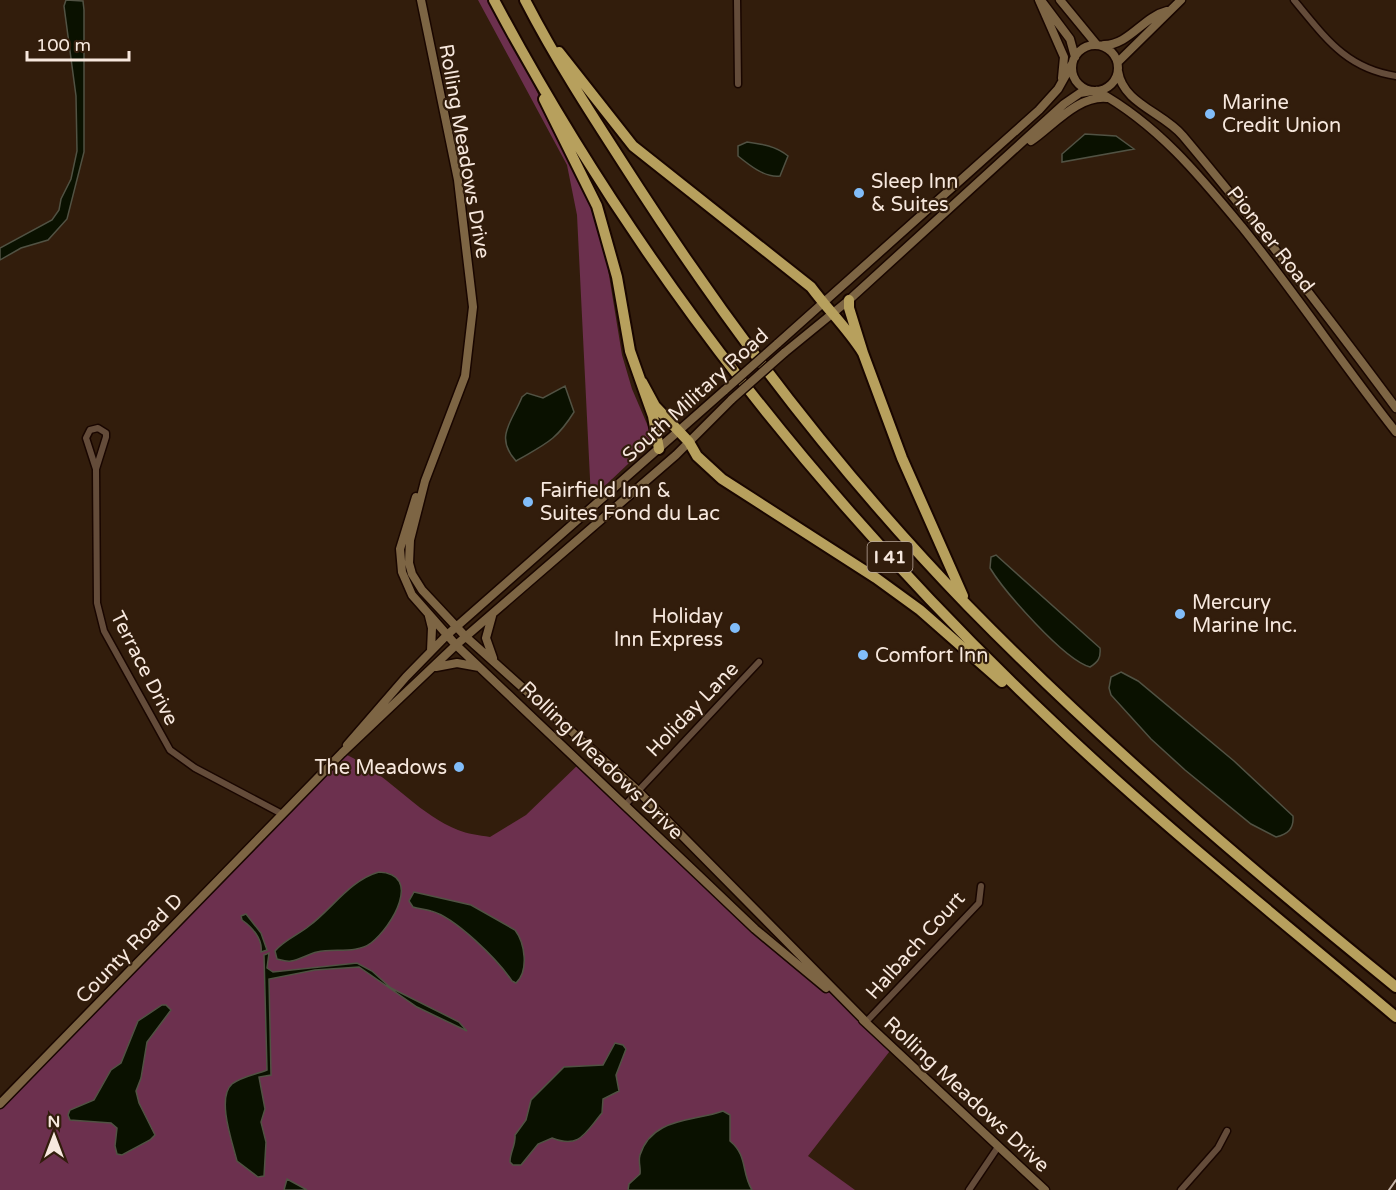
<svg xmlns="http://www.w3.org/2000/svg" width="1396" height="1190" viewBox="0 0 1396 1190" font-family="'Varela Round',sans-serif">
	<rect width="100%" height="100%" fill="#321d0c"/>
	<!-- green -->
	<path fill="#6c304e" d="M478,0H489L531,79L590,205L607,263L622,355L632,389L650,431L651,439L646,447L591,499L577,215L567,165Z
		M342,753C385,770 415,813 458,830C467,834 479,835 490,837L526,815L581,762L755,929L893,1047L808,1156L855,1190H0V1104Z"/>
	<!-- water -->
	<path fill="#0a1100" stroke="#515243" stroke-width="1.5" d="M66,0L83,1L84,10V152L67,219L48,240L21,248L0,260V248L52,220L59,210L61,199L71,179L77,151L76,96L64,6Z
		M1085,134L1116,136L1134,149L1062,162V154Z
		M747,142C762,144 776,146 788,156L780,176C765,178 749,165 738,156V146Z
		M565,386L574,412C556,441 545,444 516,461C494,437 512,422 522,397L527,393L543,398Z
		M996,555L1100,648C1101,658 1098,662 1090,667C1064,660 1004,591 990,568L991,557Z
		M1121,672L1138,681L1234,761L1293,816C1294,829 1288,834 1276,837L1251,824L1185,770L1151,739L1111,695L1109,688L1111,677Z
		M379,872C423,874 392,927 371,943C356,954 334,948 317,952C308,954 300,960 291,961C287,962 281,960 277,959L275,951C284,940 298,935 309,926C332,909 350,880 379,872Z
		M414,892L471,905L515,930C525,943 529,971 516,983L512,981C498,960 455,917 431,911C425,909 419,909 413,907L409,901Z
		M246,914L261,933L267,950L261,952C263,939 252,927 242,920L241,916Z
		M269,953L267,968L273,972L357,963L372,971L391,988L459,1022L467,1031L417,1007L359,967L315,970L269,979L271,1075L259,1077L265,1109L261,1122L266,1142L264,1176L258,1177L237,1161C233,1144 216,1098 232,1084C243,1076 255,1075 267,1070L264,955Z
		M162,1005H166L171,1010L147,1042L141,1078L136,1091L139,1103L155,1135L150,1140L122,1155L117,1154L115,1146L117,1128L111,1123L70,1120L68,1115L70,1110L94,1100L111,1070L121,1063L138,1021Z
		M615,1043L623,1045L626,1049L616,1075L619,1091L603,1099L602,1113C585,1133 580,1149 552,1138L538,1144L521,1165H513L510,1162C510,1152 516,1145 515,1135L526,1120L531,1100L564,1067L603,1065Z
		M723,1111L730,1115V1141C748,1156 741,1172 752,1190H628L629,1184L640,1174C641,1167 638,1162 640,1155C652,1117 693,1122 723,1111Z
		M287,1179L307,1190H284Z"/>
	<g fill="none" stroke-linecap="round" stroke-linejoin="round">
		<!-- street casing -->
		<g stroke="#190600" stroke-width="9">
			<path id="street" d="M737,0L738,84
				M1294,0C1325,37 1345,68 1396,76
				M96,469L106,437V433L98,428L90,430L86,438L96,469L97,603L104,631L170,750L195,768L282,814
				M625,805L759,662
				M866,1022L979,903L981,886
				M969,1190L998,1147
				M1181,1190L1218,1148L1227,1131"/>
		</g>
		<!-- secondary casing -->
		<g stroke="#190600" stroke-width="11">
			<path id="secondary" d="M421,0L458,180L473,307L465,376L425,481L410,540L409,563L412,574L422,590L466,637L637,790L866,1022
				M1039,0L1064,57L1062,78
				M1060,0L1097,45
				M1043,3L1070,39L1075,57
				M1072 68a23 23 0 1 1 46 0a23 23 0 1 1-46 0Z
				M1104,45C1129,45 1143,17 1167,11
				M1118,62L1181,0
				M1118,71C1123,104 1163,112 1183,136C1257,224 1327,315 1396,408
				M1097,91C1157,124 1199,175 1242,227C1296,294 1343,365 1396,432
				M1031,141C1053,126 1078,95 1107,98
				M777,344L1039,110L1058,89L1072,64
				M784,353L849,300L1064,104L1080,93L1092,91
				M416,497L400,549L402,572L412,595L456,645L693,870L755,929L826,988
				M429,616L432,628L431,651
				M492,616L486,638L493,658
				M436,667L457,663L479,667
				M347,745L406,677L447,635L725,390
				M863,1020L1045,1190
				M0,1104L342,753L456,645L676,455L732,399"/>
		</g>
		<!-- highway casing -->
		<g stroke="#190600" stroke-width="14">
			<path id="highway" d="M494,0C637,269 830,512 1052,721C1161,825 1281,920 1396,1017
				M525,0C559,66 599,126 639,188C735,336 845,479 968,606C1101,742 1248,867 1396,987
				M559,52L633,146L811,287C828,310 848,329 863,353
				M544,99L597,206L617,277L630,351L653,416L659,449
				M849,300V308L863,353L902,458L963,596
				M642,382L655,406L689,442L697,456L722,479L876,578L920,610L1002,682"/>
		</g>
		<!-- street -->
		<use href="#street" stroke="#644c3a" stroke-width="6"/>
		<!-- secondary -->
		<use href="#secondary" stroke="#7d6544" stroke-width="8"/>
		<!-- highway -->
		<use href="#highway" stroke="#b7a05d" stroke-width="10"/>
		<!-- rail -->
		<path stroke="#c7b6ab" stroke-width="2" d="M1389,1190L1396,1180"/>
		<!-- secondary-bridge casing -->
		<g stroke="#190600" stroke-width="11" stroke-linecap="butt">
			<path id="secondary-bridge" d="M725,390L777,344
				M732,399L784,353"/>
		</g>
		<!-- secondary-bridge -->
		<use href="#secondary-bridge" stroke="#7d6544" stroke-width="8"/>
	</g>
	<!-- markers -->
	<g fill="#81bdfa" stroke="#321d0c" stroke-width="2">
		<circle cx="1210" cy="114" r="6"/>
		<circle cx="859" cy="193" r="6"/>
		<circle cx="528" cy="502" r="6"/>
		<circle cx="1180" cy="614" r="6"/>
		<circle cx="735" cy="628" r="6"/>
		<circle cx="863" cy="655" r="6"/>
		<circle cx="459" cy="767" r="6"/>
	</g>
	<g text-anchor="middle" stroke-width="4.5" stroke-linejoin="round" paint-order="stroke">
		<!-- shield labels -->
		<rect fill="#321d0c" stroke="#bcab9f" stroke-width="1.5" x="867.5" y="542" width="45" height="30" rx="4.5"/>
		<g font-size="18" font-weight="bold" fill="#f7e8de">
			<text x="890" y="563">I 41</text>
		</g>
		<!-- poi labels -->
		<g font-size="20" fill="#f7e8de" stroke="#321d0c" text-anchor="start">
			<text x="1222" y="109">Marine<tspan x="1222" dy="23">Credit Union</tspan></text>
			<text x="871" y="188">Sleep Inn<tspan x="871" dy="23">&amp; Suites</tspan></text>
			<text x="540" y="497">Fairfield Inn &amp;<tspan x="540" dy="23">Suites Fond du Lac</tspan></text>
			<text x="1192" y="609">Mercury<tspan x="1192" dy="23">Marine Inc.</tspan></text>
			<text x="723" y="623" text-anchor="end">Holiday<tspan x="723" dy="23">Inn Express</tspan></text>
			<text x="875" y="662">Comfort Inn</text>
			<text x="447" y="774" text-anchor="end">The Meadows</text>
		</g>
		<!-- street labels -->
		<g font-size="20" fill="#f7e8de" stroke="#321d0c">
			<text transform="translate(465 151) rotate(80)" y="7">Rolling Meadows Drive</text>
			<text transform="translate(1271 239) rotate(52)" y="7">Pioneer Road</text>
			<text transform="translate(695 395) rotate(-42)" y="7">South Military Road</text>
			<text transform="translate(145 668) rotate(63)" y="7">Terrace Drive</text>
			<text transform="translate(692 709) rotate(-46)" y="7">Holiday Lane</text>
			<text transform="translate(602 760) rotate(44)" y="7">Rolling Meadows Drive</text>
			<text transform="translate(915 945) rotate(-48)" y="7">Halbach Court</text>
			<text transform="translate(129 948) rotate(-46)" y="7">County Road D</text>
			<text transform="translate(967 1094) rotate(43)" y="7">Rolling Meadows Drive</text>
		</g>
	</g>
	<!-- north arrow -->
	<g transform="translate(54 1136)" stroke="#321d0c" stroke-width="4.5" paint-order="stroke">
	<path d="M0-4.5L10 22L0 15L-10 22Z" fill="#f7e8de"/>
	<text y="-9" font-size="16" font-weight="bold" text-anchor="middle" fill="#f7e8de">N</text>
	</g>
	<!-- scale -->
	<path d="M27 51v9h102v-9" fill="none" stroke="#f7e8de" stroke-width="3"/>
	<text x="36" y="51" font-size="18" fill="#f7e8de" stroke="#321d0c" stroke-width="4.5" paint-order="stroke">100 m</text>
</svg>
